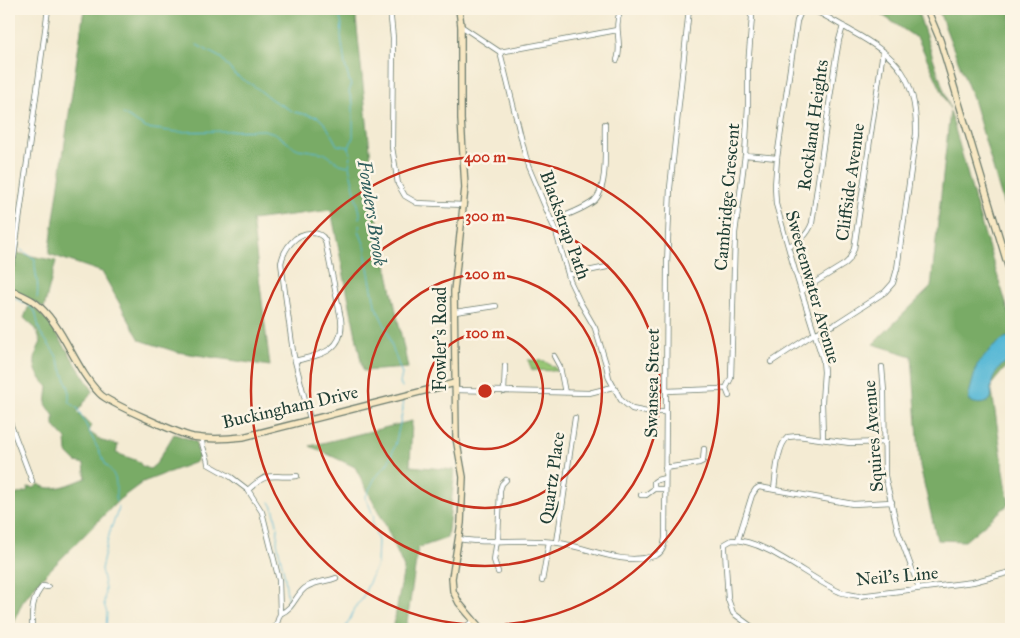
<svg xmlns="http://www.w3.org/2000/svg" width="1020" height="638" viewBox="0 0 1020 638" font-family="'IM FELL Great Primer',serif">
	<rect width="100%" height="100%" fill="#fcf5e5"/>
	<filter id="ink" filterUnits="userSpaceOnUse"><feTurbulence type="fractalNoise" baseFrequency=".02" numOctaves="2"/><feDisplacementMap in="SourceGraphic" scale="10" xChannelSelector="R" yChannelSelector="G"/><feConvolveMatrix kernelMatrix="1 2 1 2 8 2 1 2 1" color-interpolation-filters="sRGB"/></filter>
	<filter id="wash" filterUnits="userSpaceOnUse"><feTurbulence type="fractalNoise" baseFrequency=".0096" numOctaves="4" result="noise"/><feDisplacementMap in="SourceGraphic" scale="20" xChannelSelector="R" yChannelSelector="G"/><feGaussianBlur stdDeviation="1.12" result="paint"/><feColorMatrix in="noise" values="0 0 0 0 0 0 0 0 0 0 0 0 0 0 0 0 0 1.4 0 .05"/><feComposite in="paint" operator="in"/></filter>
	<g filter="url(#wash)">
		<rect width="100%" height="100%" fill="#f4ebd3"/>
		<!-- green -->
		<path fill="#97c675" stroke="#5b8254" d="M528,360L545,361C549,366 555,365 557,371L532,370Z"/>
		<!-- forest -->
		<path fill="#79ab66" stroke="#4c744d" d="M84,9H355L378,225L408,368L363,371L331,210L252,220L270,366L177,352L140,340L102,272L49,254Z
			M873,9H917L950,109L918,39Z
			M938,9H1011V230L973,99Z
			M950,111L982,226L1011,319V361L991,385L1009,504L965,541L937,540L920,466L912,356L873,344L931,287Z
			M17,253L56,261L44,308L9,287V279Z
			M30,303L49,322L93,391L77,412L92,426L88,431L102,441L118,445L116,453L138,461L142,466L150,469L156,464L174,434L195,441L199,456L196,462L143,482L120,499L38,582L22,603L11,629H9V497L27,491L28,487L34,488L39,484C51,494 73,483 86,478L84,464L76,462L67,453L66,439L54,426V416L46,404L48,387C33,372 31,361 41,342L36,329L24,318Z
			M412,421L410,466L455,470L447,538L418,548L406,629H393L404,568L385,524L355,467L310,446Z"/>
		<!-- water -->
		<path fill="#57b8d5" stroke="#3b7a84" d="M1006,337L1011,338V359C1000,365 993,374 991,387C991,390 992,395 991,398C987,406 975,404 969,401V394L977,365L993,347Z"/>
		<g fill="none" stroke-linecap="round" stroke-linejoin="round">
			<!-- stream -->
			<path stroke="#57b8d5" stroke-width="1" d="M337,9L342,24L341,36L345,65L351,86L349,92L353,103V137L349,148L351,154L349,166L360,213L359,231L366,249V257L375,305L388,332L392,347L402,374L400,383L402,387
				M197,45L221,58L235,75L254,86L272,100L294,112L318,117L326,125L337,145L349,147
				M123,114L146,128L177,132L264,130L275,133L292,146L298,149L324,153L340,164L348,166
				M21,250L35,259C34,273 40,284 37,298
				M9,296L23,302L35,311L40,332L56,355L63,372L69,389V401L78,409L106,465C120,479 115,485 116,502
				M270,502L273,507L278,528L277,542L285,578L288,605
				M106,629L107,613L104,604L105,589L101,569L110,531L119,508L118,506
				M345,629L357,604L361,601L377,564L378,541L372,523L374,517C370,510 370,504 365,498L375,478L388,463L395,446L403,409L402,400"/>
		</g>
	</g>
	<g filter="url(#ink)">
		<g fill="none" stroke-linecap="round" stroke-linejoin="round">
			<!-- street casing -->
			<g stroke="#6a7a6c" stroke-width="6">
				<path id="street" d="M390,9L393,38L392,147L398,184L405,196L417,203L464,205
					M802,9L797,21L777,158L775,186L776,204L795,271L823,360L824,372L822,402L823,439
					M461,26L500,52L528,166L556,232L570,281L580,302L595,328L606,364L609,378L621,400L632,409L647,412H665
					M500,52L617,30
					M617,60C623,44 613,28 620,12
					M745,155L777,158
					M551,221C565,216 582,210 594,201C609,188 604,143 605,124
					M788,246C800,242 808,234 812,223L835,63L839,40L843,26
					M9,272L14,257L48,9
					M568,275L607,267
					M801,291L845,264L849,260L854,249L883,51
					M455,312L496,306
					M554,356L560,367L565,393
					M295,361C319,355 345,352 341,319L325,240C322,234 317,233 311,233C295,233 284,249 281,263L293,352L295,361L310,419
					M771,362L812,335L837,323L885,292L893,283L897,269L916,134C917,77 898,57 851,31C837,23 824,14 810,9
					M882,367L884,392L885,476L898,531L919,588
					M726,388L729,396
					M455,390L589,393L613,387
					M666,391L719,389L726,388L731,378L735,233L745,155L748,106V66L752,17L747,9
					M504,392L505,366
					M9,420L32,481
					M202,438C201,449 208,455 208,464L231,477L248,490L262,512L279,580L280,614L275,629
					M665,468L699,463L703,461L704,449
					M654,489V482L657,480L665,478
					M774,489C776,475 777,446 788,437L798,436L850,443L885,442
					M248,490C271,469 270,479 297,476
					M641,495H646L654,489H665
					M459,539C491,545 527,537 559,543C591,548 621,566 654,556C663,553 664,546 665,538L667,265L670,188L689,9
					M497,540L494,560L498,572
					M498,540L500,490L502,484L506,480
					M738,540L752,495L756,489L759,487L853,504L892,502
					M557,542L575,418
					M542,581L549,542
					M280,614C295,607 294,597 305,588C314,581 327,582 336,578
					M32,629C32,612 31,599 43,586L48,587
					M463,629L473,621
					M750,629L752,627L733,613L728,599L725,550V544L732,540C767,540 808,578 840,592C846,594 853,595 859,596L973,582L1011,572"/>
			</g>
			<!-- secondary casing -->
			<g stroke="#6a7a6c" stroke-width="8">
				<path id="secondary" d="M459,9L461,26V119L465,188L454,291L456,438L463,477L461,523L452,578L453,591L459,603L481,629
					M927,9L940,40L1011,276
					M9,289C17,293 25,296 33,301C64,324 73,367 100,394C109,403 179,434 193,437C210,440 226,439 243,437L455,383"/>
			</g>
			<!-- street -->
			<use href="#street" stroke="#fff" stroke-width="4.5"/>
			<!-- secondary -->
			<use href="#secondary" stroke="#f8e8c3" stroke-width="5.5"/>
		</g>
	</g>
	<!-- distance rings -->
	<g fill="none" stroke="#c8321e" stroke-width="2.5">
		<circle cx="485" cy="391" r="58"/>
		<circle cx="485" cy="391" r="117"/>
		<circle cx="485" cy="391" r="175"/>
		<circle cx="485" cy="391" r="234"/>
	</g>
	<g text-anchor="middle" stroke-width="5" stroke-linejoin="round" paint-order="stroke">
		<!-- street labels -->
		<g font-size="18" fill="#1f3d34" stroke="#fcf5e5">
			<text transform="translate(813 125) rotate(-82)" y="6">Rockland Heights</text>
			<text transform="translate(850 182) rotate(-82)" y="6">Cliffside Avenue</text>
			<text transform="translate(727 197) rotate(-85)" y="6">Cambridge Crescent</text>
			<text transform="translate(565 225) rotate(70)" y="6">Blackstrap Path</text>
			<text transform="translate(813 287) rotate(74)" y="6">Sweetenwater Avenue</text>
			<text transform="translate(440 339) rotate(-90)" y="6">Fowler's Road</text>
			<text transform="translate(652 383) rotate(-89)" y="6">Swansea Street</text>
			<text transform="translate(290 407) rotate(-13)" y="6">Buckingham Drive</text>
			<text transform="translate(873 436) rotate(-94)" y="6">Squires Avenue</text>
			<text transform="translate(552 478) rotate(-82)" y="6">Quartz Place</text>
			<text transform="translate(897 576) rotate(-5)" y="6">Neil's Line</text>
		</g>
		<!-- water labels -->
		<g font-size="19" font-style="italic" fill="#2d5c5c" stroke="#fcf5e5">
			<text transform="translate(373 213) rotate(81)" y="7">Fowlers Brook</text>
		</g>
	</g>
	<circle cx="485" cy="391" r="8" fill="#c8321e" stroke="#fcf5e5" stroke-width="2.5"/>
	<g font-size="15" text-anchor="middle" font-weight="bold" fill="#c8321e" stroke="#fcf5e5" stroke-width="5" stroke-linejoin="round" paint-order="stroke">
		<text x="485" y="162">400 m</text>
		<text x="485" y="221">300 m</text>
		<text x="485" y="279">200 m</text>
		<text x="485" y="338">100 m</text>
	</g>
	<!-- margin -->
	<rect width="1020" height="638" fill="none" stroke="#fcf5e5" stroke-width="30"/>
</svg>
